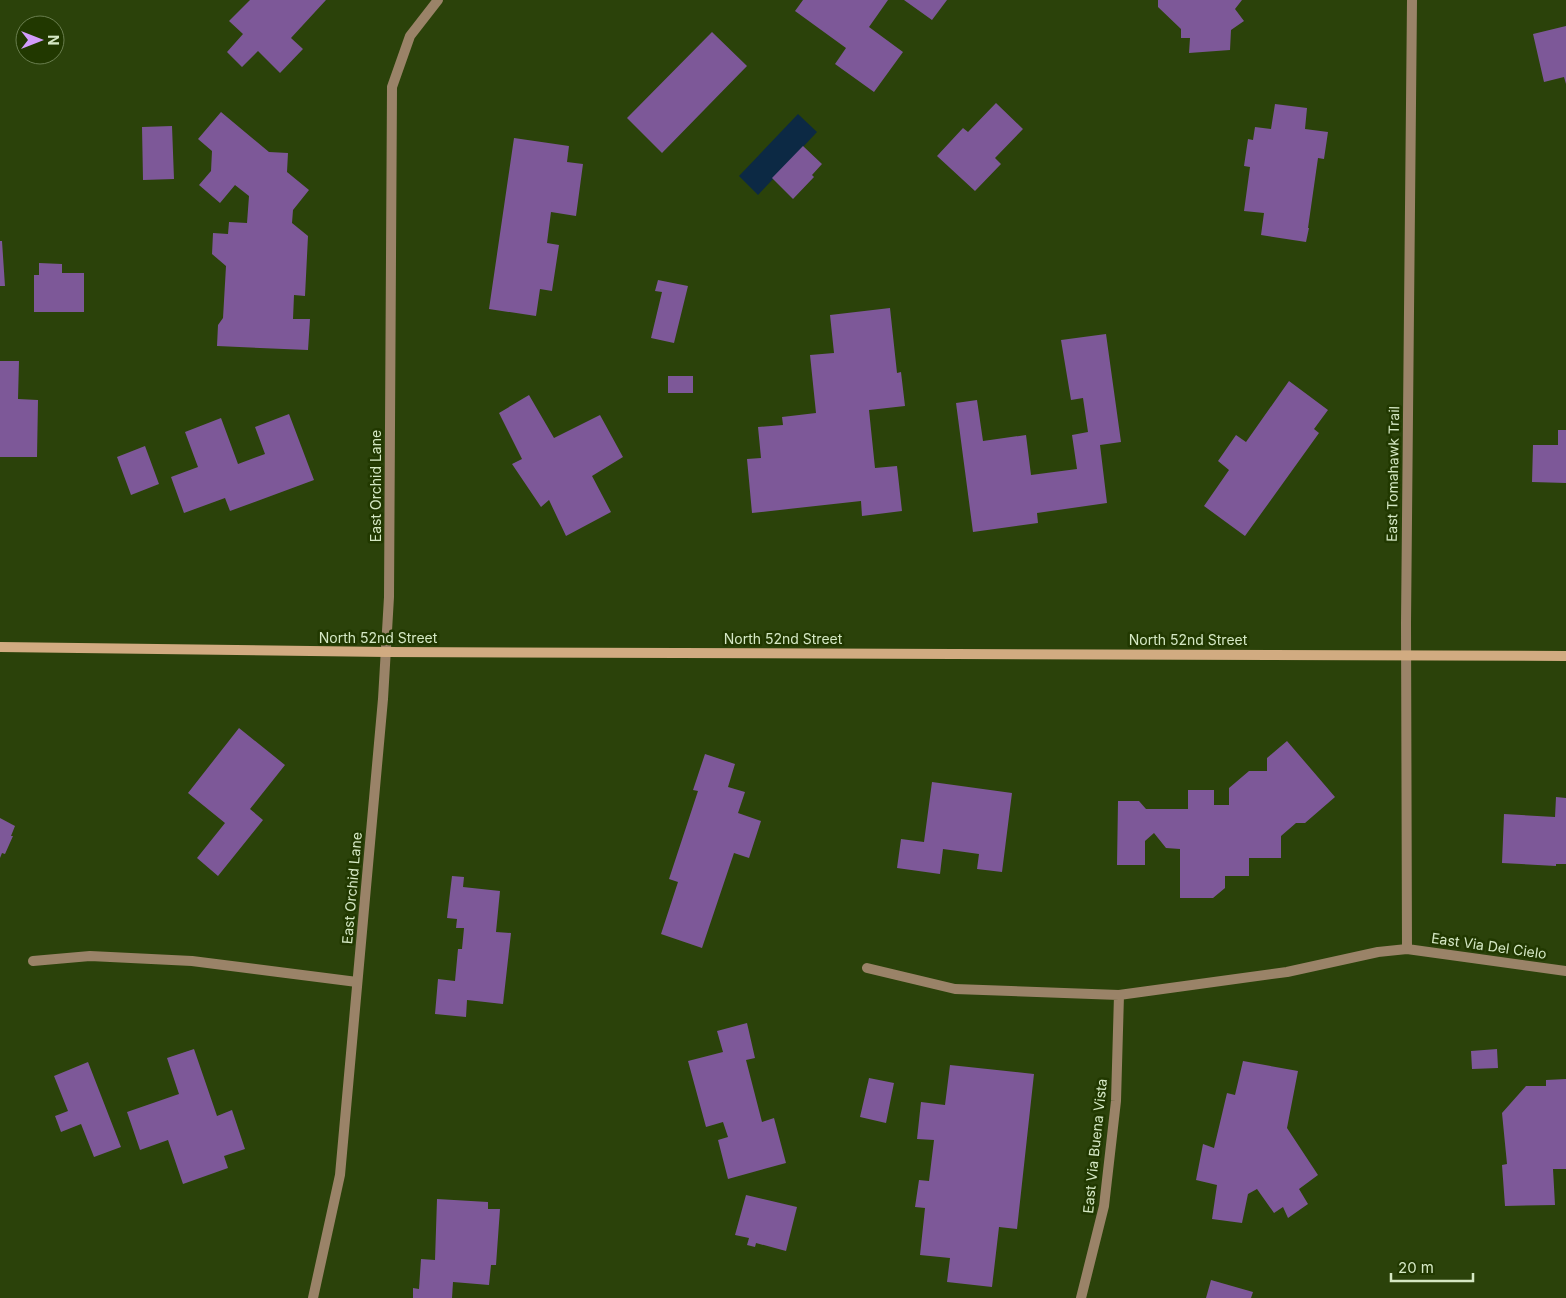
<svg xmlns="http://www.w3.org/2000/svg" width="1566" height="1298" viewBox="0 0 1566 1298" font-family="Inter,sans-serif">
	<rect width="100%" height="100%" fill="#2b420a"/>
	<!-- water -->
	<path fill="#0c2944" d="M798,114L817,132L758,195L739,176Z"/>
	<!-- building -->
	<path fill="#7d5898" d="M250,0H326L291,38L303,49L280,73L258,51L242,67L227,52L243,34L229,21Z
		M803,0H888L869,27L903,52L874,92L835,64L846,48L795,11Z
		M904,0H947L932,20Z
		M1158,0H1242L1235,9L1244,21L1231,30L1230,50L1189,53L1190,38H1181V29L1158,7Z
		M1566,26V84L1564,77L1544,82L1533,34Z
		M712,32L747,66L662,153L627,118Z
		M996,103L1023,129L995,158L1001,164L975,191L937,156L963,128L968,132Z
		M1275,104L1307,108L1305,129L1328,132L1324,159L1318,158L1308,228H1309L1306,242L1261,235L1264,213L1244,211L1250,167L1244,166L1248,139L1253,140L1255,127L1271,129Z
		M221,112L269,152L288,153L287,172L309,190L293,210L292,223L308,236L305,296L294,295L293,319H310L308,350L217,346L218,325L223,318L226,266L212,254L213,233L228,234L229,222L247,223L249,196L235,185L220,203L199,185L211,171L212,151L198,139Z
		M172,126L174,179L143,180L142,127Z
		M514,138L569,146L567,162L583,164L576,216L551,212L547,243L559,245L552,291L540,289L536,316L489,309Z
		M803,146L822,164L812,175L814,177L793,199L772,178Z
		M0,241H2L5,286H0Z
		M39,263L62,264V273H84V312H34V275H39Z
		M658,280L688,286L674,343L651,338L662,292L655,291Z
		M890,308L897,373L901,372L905,406L869,410L875,468L897,466L902,511L862,516L861,501L752,513L747,459L761,458L758,427L783,425L782,417L816,413L810,355L834,353L830,315Z
		M1106,334L1121,442L1100,445L1107,503L1037,513L1038,523L973,532L956,403L977,400L983,441L1026,435L1031,475L1077,469L1072,435L1088,432L1083,398L1071,400L1061,340Z
		M0,361H19L18,399L38,400L37,457H0Z
		M668,376H693V393H668Z
		M1289,381L1328,410L1314,429L1319,433L1245,536L1204,506L1229,470L1218,461L1236,435L1246,442Z
		M529,395L554,438L600,415L623,457L592,476L611,512L566,536L549,500L541,507L512,464L522,459L499,413Z
		M289,414L314,480L230,511L225,498L184,513L171,477L198,467L185,432L221,418L238,464L265,454L255,427Z
		M1558,430H1566V483L1532,482L1533,445H1558Z
		M145,446L159,484L131,495L117,457Z
		M239,728L285,765L250,809L263,820L218,876L197,858L225,823L188,793Z
		M1287,741L1335,797L1305,823H1296L1281,836V858H1249V876H1225V888L1213,898H1180V849L1166,848L1154,833L1145,841V865H1117L1118,801H1139L1146,809H1188V790H1214V805H1229V788L1249,771H1267V758Z
		M705,754L735,764L728,787L745,792L738,813L761,821L749,858L734,853L702,948L661,934L678,882L669,879L698,791L693,790Z
		M932,782L1012,793L1002,872L977,869L979,854L943,849L940,874L897,868L901,839L924,842Z
		M1556,797L1566,798V864H1556V866L1502,863L1504,814L1555,817Z
		M0,818L15,826L11,836H13L5,854L2,853L0,858Z
		M452,876L464,877L463,887L500,891L496,932L511,933L503,1004L467,1000L466,1017L435,1014L438,979L455,981L458,949H462L464,928H456L457,919L447,918Z
		M747,1023L755,1058L746,1060L762,1122L774,1118L786,1163L728,1179L718,1140L728,1137L723,1122L706,1127L688,1061L723,1052L717,1031Z
		M194,1049L217,1116L232,1110L245,1149L224,1156L228,1168L183,1184L168,1140L140,1150L127,1112L179,1094L167,1058Z
		M1497,1049L1498,1068L1472,1069L1471,1051Z
		M1243,1061L1298,1071L1287,1128L1318,1175L1299,1189L1308,1204L1288,1218L1283,1207L1274,1213L1257,1189L1248,1194L1242,1223L1212,1219L1217,1185L1196,1180L1203,1144L1214,1148L1227,1093L1235,1095Z
		M88,1062L121,1147L94,1157L81,1124L61,1132L55,1116L68,1111L54,1076Z
		M950,1065L1034,1074L1017,1229L999,1227L992,1287L947,1282L950,1258L920,1255L925,1208L915,1207L919,1180L929,1181L934,1140L917,1139L921,1102L945,1105Z
		M869,1078L894,1083L886,1123L860,1117Z
		M1566,1079V1169H1553L1555,1205L1505,1206L1502,1165L1507,1164L1502,1113L1526,1086H1546V1080Z
		M746,1195L797,1207L786,1251L756,1243L755,1247L747,1245L749,1238L735,1235Z
		M437,1199L488,1202V1209H500L496,1265H491L489,1285L453,1282L452,1298H413V1288L419,1289L421,1259L435,1260Z
		M1211,1280L1253,1292L1251,1298H1206Z"/>
	<g fill="none" stroke-linecap="round" stroke-linejoin="round">
		<!-- street -->
		<path stroke="#9a8368" stroke-width="10" d="M1407,949L1406,623L1412,0
			M33,961L90,956L192,961L357,982
			M867,968L955,989L1119,995L1287,972L1378,952L1407,949L1566,971
			M313,1298L340,1175L383,699L389,597L392,87L410,36L438,0
			M1081,1298L1104,1206L1116,1101L1119,995"/>
		<!-- secondary -->
		<path stroke="#d1ab81" stroke-width="10" d="M0,647L386,652L1566,656"/>
	</g>
	<g text-anchor="middle" stroke-width="5" stroke-linejoin="round" paint-order="stroke">
		<!-- street labels -->
		<g font-size="14" fill="#d5e8c4" stroke="#213800">
			<text transform="translate(1393 474) rotate(-89)" y="5">East Tomahawk Trail</text>
			<text transform="translate(376 486) rotate(-90)" y="5">East Orchid Lane</text>
			<text x="378" y="643">North 52nd Street</text>
			<text x="783" y="644">North 52nd Street</text>
			<text x="1188" y="645">North 52nd Street</text>
			<text transform="translate(352 888) rotate(-85)" y="5">East Orchid Lane</text>
			<text transform="translate(1489 946) rotate(8)" y="5">East Via Del Cielo</text>
			<text transform="translate(1095 1146) rotate(-84)" y="5">East Via Buena Vista</text>
		</g>
	</g>
	<!-- north arrow -->
	<g transform="translate(40 40) rotate(90)"><circle r="24" fill="#213800" stroke="#697e4e"/>
	<path d="M0-4L9 19L0 12L-9 19Z" fill="#d39cfc"/>
	<text y="-8" font-size="14" font-weight="bold" text-anchor="middle" fill="#d5e8c4">N</text>
	</g>
	<!-- scale -->
	<path d="M1391 1273v8h82v-8" fill="none" stroke="#d5e8c4" stroke-width="2.5"/>
	<text x="1398" y="1273" font-size="15" fill="#d5e8c4" stroke="#213800" stroke-width="4" paint-order="stroke">20 m</text>
</svg>
